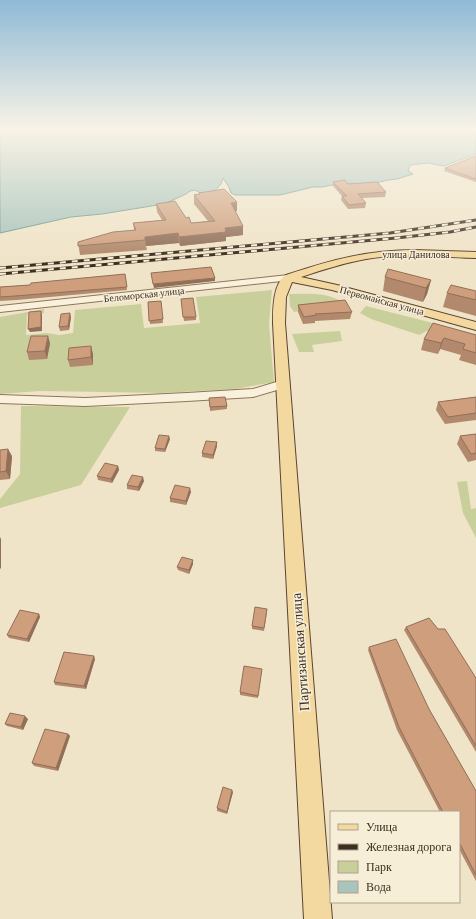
<svg xmlns="http://www.w3.org/2000/svg" width="476" height="919" viewBox="0 0 476 919" font-family="'Crimson Pro',serif">
	<rect width="100%" height="100%" fill="#f0e4c8"/>
	<!-- green -->
	<path fill="#c9cf9b" d="M272,290L269,324L274,382L235,389L161,393L40,391L0,394V317L44,309V313L27,315L26,335L47,333L59,335L73,333L75,310L141,304L144,328L200,323L196,297Z
		M289,294C312,294 330,291 349,307L294,312L290,306Z
		M366,306L476,334V345L427,331L419,335L371,319L360,313Z
		M340,331L342,341L312,345L314,352H299L292,334Z
		M21,406L130,407L81,485L0,508V499L20,474Z
		M467,481L471,509L476,508V538L463,513L457,482Z"/>
	<!-- water -->
	<path fill="#a9c4bc" stroke="#6f938a" d="M0,130H476V154L444,166L428,163L410,165L408,171L413,174L397,179L388,180L372,184H337L322,187H313L280,195H235L231,193L229,187L223,178L221,184L212,194L200,193L195,190L190,191L186,194L164,204L102,214L71,217L0,233Z"/>
	<g fill="none" stroke-linecap="round" stroke-linejoin="round">
		<!-- minor casing -->
		<g stroke="#8d765c" stroke-width="2">
			<path id="minor" d="M288,275L291,276L293,278L291,280L0,312V306Z
				M283,380L287,381L289,384L287,387L253,397L187,401L85,406L0,403V395L85,398L187,393L253,389Z"/>
		</g>
		<!-- major casing -->
		<g stroke="#5b4430" stroke-width="2">
			<path id="major" d="M415,250L476,252V258C440,257 402,253 366,259C344,263 322,270 301,277L337,285L476,322V330L332,290L292,282L286,297L285,323L332,919H304L273,323C273,309 273,283 286,275C331,260 367,250 415,250Z"/>
		</g>
		<!-- minor -->
		<use href="#minor" fill="#faf1dc" fill-rule="evenodd"/>
		<!-- major -->
		<use href="#major" fill="#f3d9a0" fill-rule="evenodd"/>
		<!-- rail casing -->
		<g stroke="#3d2e20" stroke-width="3">
			<path id="rail" d="M0,268L390,233L476,220
				M0,274L396,238L450,232L476,227"/>
		</g>
		<!-- rail -->
		<use href="#rail" stroke="#f7eed8" stroke-width="2" stroke-dasharray="6" stroke-linecap="butt"/>
	</g>
	<!-- wall -->
	<path fill="#b2896c" d="M476,156V182L444,171L445,168Z
		M333,182L348,184L386,192L385,197L362,198L366,203L365,208L348,209L341,200L342,196L333,186Z
		M199,193L237,202V211H235L243,226V235L226,237V241L180,246L179,243L146,246L147,250L80,255L78,242L134,230L133,223L162,220L157,212L156,204L186,218L191,223L208,221L194,204V195L199,194Z
		M125,274L127,290L17,300L0,301V287L30,285Z
		M385,277L431,280L427,294L423,302L383,291Z
		M476,291V316L443,307L447,293Z
		M181,299L196,317V320L184,321Z
		M161,301L163,323L150,324L148,302Z
		M298,305L352,312L350,319L315,321V323L303,324L298,312Z
		M71,317L69,330L60,331L59,327Z
		M476,335V365L459,360L461,355L440,349L438,354L421,350L424,339Z
		M50,343L47,359L29,360L27,352Z
		M93,354V365L70,367L68,360Z
		M476,397V420L445,424L436,410L438,402Z
		M209,398L227,406V409L210,411Z
		M476,434V460L468,462L457,444L460,436Z
		M170,439L165,452L155,451V448Z
		M217,442V446L213,459L202,457V453Z
		M0,450L12,456L10,479L0,480Z
		M118,466L119,470L112,483L98,480L97,476Z
		M144,481L139,491L127,489V485Z
		M191,492L186,505L170,502V498Z
		M193,564L189,574L178,570L177,567Z
		M267,612L264,631L252,629V626Z
		M39,614L40,617L29,642L9,638L7,635Z
		M406,627L438,629L476,678V752L404,630Z
		M369,647L429,709L476,791V881L459,849V812H440L397,730L368,650Z
		M95,659L86,689L55,685L54,682Z
		M262,669L258,698L240,695V692Z
		M28,719L23,730L7,726L5,724Z
		M68,734L70,736L58,771L34,766L32,763Z
		M233,792L227,814L217,811V808Z"/>
	<!-- shaded-wall -->
	<path fill="#916f58" d="M237,202V211L231,212V203Z
		M243,226V235L226,237V241L180,246L179,237L225,228Z
		M178,233L179,243L146,246L145,237Z
		M215,278V281L154,288L153,284Z
		M431,280L427,294L423,302L426,288Z
		M41,311L42,315V331L30,332L28,329Z
		M70,313L71,317L69,330L68,326Z
		M48,336L50,343L47,359L45,351Z
		M444,338L440,349L438,354L441,343Z
		M91,346L93,354V365L91,357Z
		M169,436L170,439L165,452V449Z
		M217,442V446L213,459V455Z
		M8,449L12,456L10,479L6,471Z
		M118,466L119,470L112,483L111,479Z
		M143,477L144,481L139,491L138,487Z
		M190,488L191,492L186,505V501Z
		M0,537L1,539V568L0,569Z
		M193,560V564L189,574V570Z
		M39,614L40,617L29,642L27,639Z
		M94,656L95,659L86,689L84,686Z
		M25,716L28,719L23,730L21,727Z
		M68,734L70,736L58,771L56,768Z
		M232,790L233,792L227,814V812Z"/>
	<!-- building -->
	<path fill="#cf9f7d" stroke="#916f58" d="M476,156V179L445,168Z
		M345,180L348,184L377,182L386,192L358,194L366,203L349,205L342,196H347L333,182Z
		M224,189L237,202L231,203L243,226L225,228L226,232L179,237L178,233L145,237V240L78,246V242L113,232L136,230L133,223L166,220L156,204L175,201L186,218L189,217L191,223L215,221L194,195L200,194L199,193Z
		M211,267L215,278L153,284L151,273Z
		M388,269L431,280L426,288L385,277Z
		M125,274L127,287L15,296L0,297V287L30,285L31,283Z
		M451,285L476,291V300L447,293Z
		M193,298L196,317H183L181,299Z
		M345,300L352,312L315,314L316,315L304,317L298,305Z
		M161,301L163,319L149,321L148,302Z
		M41,311V327L28,329L29,312Z
		M70,313L68,326L59,327L61,314Z
		M433,323L476,335V353L463,349L465,344L444,338L441,343L424,339Z
		M31,336H48L45,351L27,352Z
		M91,346V357L68,360L69,348Z
		M225,397L227,406L210,407L209,398Z
		M476,397V413L448,417L438,402Z
		M476,434V453L471,454L460,436Z
		M159,435L169,436L165,449L155,448Z
		M206,441L217,442L213,455L202,453Z
		M8,449L6,471L0,472V450Z
		M105,463L118,466L111,479L97,476Z
		M132,475L143,477L138,487L127,485Z
		M175,485L190,488L186,501L170,498Z
		M182,557L193,560L189,570L177,567Z
		M255,607L267,609L264,628L252,626Z
		M20,610L39,614L27,639L7,635Z
		M429,618L438,629H445L476,678V746L406,627Z
		M396,639L429,709L476,791V875L459,842V812H443L399,727L369,647Z
		M64,652L94,656L84,686L54,682Z
		M244,666L262,669L258,696L240,692Z
		M10,713L25,716L21,727L5,724Z
		M45,729L68,734L56,768L32,763Z
		M223,787L232,790L227,812L217,808Z"/>
	<!-- sky -->
	<linearGradient id="sky" x2="0" y2="1"><stop stop-color="#8fbad6"/><stop offset="0.5" stop-color="#f8f3e6"/><stop offset="1" stop-color="#f8f3e6" stop-opacity="0"/></linearGradient>
	<rect width="476" height="259" fill="url(#sky)"/>
	<g text-anchor="middle" stroke-width="3" stroke-linejoin="round" paint-order="stroke">
		<!-- far-street labels -->
		<g font-size="10" fill="#3d2e20" stroke="#f7eed8">
			<text x="416" y="258">улица Данилова</text>
			<text transform="translate(144 294) rotate(-6)" y="4">Беломорская улица</text>
			<text transform="translate(382 300) rotate(15)" y="4">Первомайская улица</text>
		</g>
		<!-- near-street labels -->
		<g font-size="14" fill="#3d2e20" stroke="#f7eed8">
			<text transform="translate(300 652) rotate(-94)" y="5">Партизанская улица</text>
		</g>
	</g>
	<!-- legend -->
	<rect x="330" y="811" width="130" height="92" fill="#f7eed8" stroke="#ada18e"/>
	<rect x="338" y="824" width="20" height="6" fill="#f3d9a0" stroke="#ada18e"/>
	<text x="366" y="831" font-size="12" fill="#3d2e20">Улица</text>
	<rect x="338" y="844" width="20" height="6" fill="#3d2e20" stroke="#ada18e"/>
	<text x="366" y="851" font-size="12" fill="#3d2e20">Железная дорога</text>
	<rect x="338" y="861" width="20" height="12" fill="#c9cf9b" stroke="#ada18e"/>
	<text x="366" y="871" font-size="12" fill="#3d2e20">Парк</text>
	<rect x="338" y="881" width="20" height="12" fill="#a9c4bc" stroke="#ada18e"/>
	<text x="366" y="891" font-size="12" fill="#3d2e20">Вода</text>
</svg>
